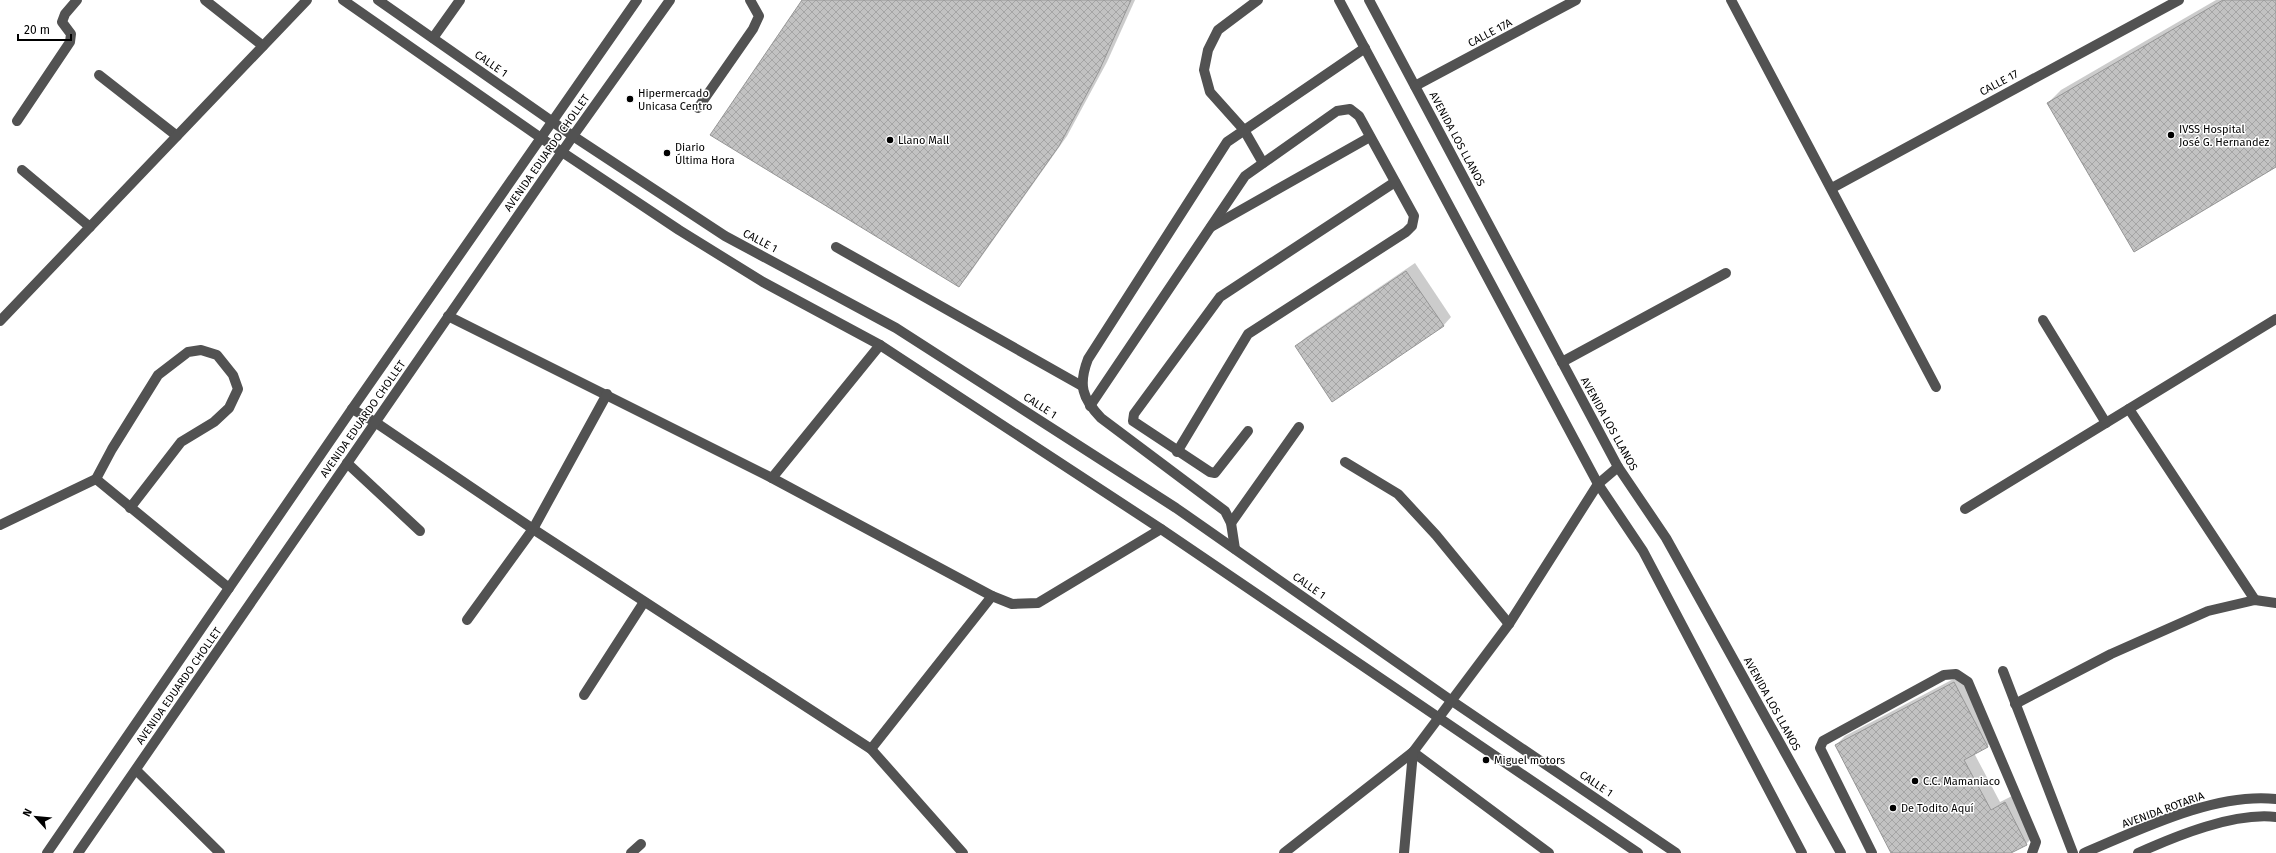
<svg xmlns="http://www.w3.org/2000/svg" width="2276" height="853" viewBox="0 0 2276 853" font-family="'Fira Sans',sans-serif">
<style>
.shadow{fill:#0003}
.building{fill:url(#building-cross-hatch);stroke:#969696}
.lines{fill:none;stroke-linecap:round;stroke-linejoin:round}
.minor{stroke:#525252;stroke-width:10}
.poi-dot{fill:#000;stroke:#fff;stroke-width:1.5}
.labels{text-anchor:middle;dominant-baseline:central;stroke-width:3;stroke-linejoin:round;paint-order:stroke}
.street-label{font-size:11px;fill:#000;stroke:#fff}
.poi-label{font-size:11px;fill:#000;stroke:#fff;text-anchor:start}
</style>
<defs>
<pattern id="building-cross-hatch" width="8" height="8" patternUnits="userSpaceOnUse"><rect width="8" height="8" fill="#c2c2c2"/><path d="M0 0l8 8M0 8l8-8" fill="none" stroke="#a5a5a5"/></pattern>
</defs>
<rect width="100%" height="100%" fill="#fff"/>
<!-- shadow -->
<g class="shadow">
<polygon points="803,0 1135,0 1107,62 1067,136 967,277 959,286"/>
<polygon points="2216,0 2276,0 2276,166 2048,103 2061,90"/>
<polygon points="1415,263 1451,317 1443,326 1296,346 1305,338"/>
<polygon points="1963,674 1996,738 1987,746 1974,753 2000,802 2014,795 2035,835 2026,844 2009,853 1892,853 1836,745 1845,736"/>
</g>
<!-- building -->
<g class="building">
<polygon points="802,0 1131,0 1099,71 1059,146 959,287 710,135"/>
<polygon points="2223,0 2276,0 2276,167 2134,252 2047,103"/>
<polygon points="1406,271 1444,326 1332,402 1295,346"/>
<polygon points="1954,682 1988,747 1964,760 1991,810 2005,802 2027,845 2011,853 1891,853 1835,745"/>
</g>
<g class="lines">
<!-- minor -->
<g class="minor">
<polyline points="205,0 263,46"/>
<polyline points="343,0 541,138 679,230 763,282 880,345 1161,529 1638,853"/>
<polyline points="378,0 573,136 725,236 896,328 1176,508 1452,701 1676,853"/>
<polyline points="1258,0 1218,30 1208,50 1204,70 1210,92 1244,130 1263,163"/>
<polyline points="1339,0 1598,484 1643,551 1802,853"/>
<polyline points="1369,0 1618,467 1666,538 1841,853"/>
<polyline points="1731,0 1936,387"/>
<polyline points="433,38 460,0"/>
<polyline points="99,75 177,136"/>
<polyline points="1415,86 1576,0"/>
<polyline points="698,108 753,29 759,16 750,0"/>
<polyline points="17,121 70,42 71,34 62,22 65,14 77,0"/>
<polyline points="22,170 90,227"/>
<polyline points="1832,188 2179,0"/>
<polyline points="1211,227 1370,137"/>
<polyline points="836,247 1082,386"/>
<polyline points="448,316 772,478 992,596 1012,604 1038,603 1161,529"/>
<polyline points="2043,320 2106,423"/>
<polyline points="0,321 307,0"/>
<polyline points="1562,362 1726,273"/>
<polyline points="1090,406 1245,176 1337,111 1350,109 1359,116 1414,216 1412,226 1406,232 1248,334 1177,452"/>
<polyline points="352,409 375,422 533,529 871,749 963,853"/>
<polyline points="2129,409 2255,600"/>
<polyline points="1248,431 1215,473 1210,472 1133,421 1134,414 1220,297 1395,182"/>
<polyline points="1345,462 1398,494 1436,535 1509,624"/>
<polyline points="347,463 420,531"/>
<polyline points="772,478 880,345"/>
<polyline points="96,479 229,588"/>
<polyline points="1965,509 2276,319"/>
<polyline points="1231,523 1299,427"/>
<polyline points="0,525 96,479 112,449 158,375 188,352 201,350 217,355 233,375 238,389 229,408 214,422 181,442 130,508"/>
<path d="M 1235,549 L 1231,523 L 1225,511 L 1101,418 C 1082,398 1078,385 1088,359 L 1227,142 L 1365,48"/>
<polyline points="467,620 533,529 607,394"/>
<polyline points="2003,671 2073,853"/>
<polyline points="584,695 644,602"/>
<polyline points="2015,704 2111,654 2208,611 2255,600 2276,603"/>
<polyline points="871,749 992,596"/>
<polyline points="1413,752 1549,853"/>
<polyline points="136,770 220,853"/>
<polyline points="47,853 352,409 637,0"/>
<polyline points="78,853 573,136 670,0"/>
<polyline points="631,853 641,844"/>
<polyline points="1284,853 1413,752 1509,624 1598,484 1618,467"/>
<polyline points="1404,853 1413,752"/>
<polyline points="1872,853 1820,748 1823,741 1944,675 1956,674 1968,682 2036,842 2032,853"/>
<path d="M 2084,853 C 2139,830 2215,792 2276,799"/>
<path d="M 2138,853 C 2176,836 2234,812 2276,817"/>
</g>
</g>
<!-- markers -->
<g class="poi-dot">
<circle cx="630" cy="99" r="4"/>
<circle cx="2171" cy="135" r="4"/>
<circle cx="890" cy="140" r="4"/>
<circle cx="667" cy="153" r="4"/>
<circle cx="1486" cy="760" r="4"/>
<circle cx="1915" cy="781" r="4"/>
<circle cx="1893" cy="808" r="4"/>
</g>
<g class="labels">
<!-- street labels -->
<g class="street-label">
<text transform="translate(1490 33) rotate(-28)">CALLE 17A</text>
<text transform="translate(491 64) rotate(35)">CALLE 1</text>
<text transform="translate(1999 83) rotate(-28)">CALLE 17</text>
<text transform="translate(1457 139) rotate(62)">AVENIDA LOS LLANOS</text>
<text transform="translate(547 153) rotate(-55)">AVENIDA EDUARDO CHOLLET</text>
<text transform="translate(760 241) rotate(28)">CALLE 1</text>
<text transform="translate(1040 406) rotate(33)">CALLE 1</text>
<text transform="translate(363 419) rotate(-55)">AVENIDA EDUARDO CHOLLET</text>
<text transform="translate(1609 424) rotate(61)">AVENIDA LOS LLANOS</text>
<text transform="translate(1309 586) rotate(35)">CALLE 1</text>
<text transform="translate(179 686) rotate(-55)">AVENIDA EDUARDO CHOLLET</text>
<text transform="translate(1772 704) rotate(61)">AVENIDA LOS LLANOS</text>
<text transform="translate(1596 784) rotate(34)">CALLE 1</text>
<text transform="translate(2163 810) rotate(-20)">AVENIDA ROTARIA</text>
</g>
<!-- poi labels -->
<g class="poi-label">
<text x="638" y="93">Hipermercado<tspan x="638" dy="13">Unicasa Centro</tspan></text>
<text x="2179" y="129">IVSS Hospital<tspan x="2179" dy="13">José G. Hernandez</tspan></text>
<text x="898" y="140">Llano Mall</text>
<text x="675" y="147">Diario<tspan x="675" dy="13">Última Hora</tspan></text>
<text x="1494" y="760">Miguel motors</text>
<text x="1923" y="781">C.C. Mamaniaco</text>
<text x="1901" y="808">De Todito Aquí</text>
</g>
</g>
<!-- north arrow -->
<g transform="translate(36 817) rotate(297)" stroke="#ffffff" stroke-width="3" paint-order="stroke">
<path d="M0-3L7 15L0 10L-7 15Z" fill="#000000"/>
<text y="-6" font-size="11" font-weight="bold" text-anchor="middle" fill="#000000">N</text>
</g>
<!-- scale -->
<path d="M18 34v6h53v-6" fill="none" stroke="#000000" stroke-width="2"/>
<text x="24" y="34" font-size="12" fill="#000000" stroke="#ffffff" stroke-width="3" paint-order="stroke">20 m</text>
</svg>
